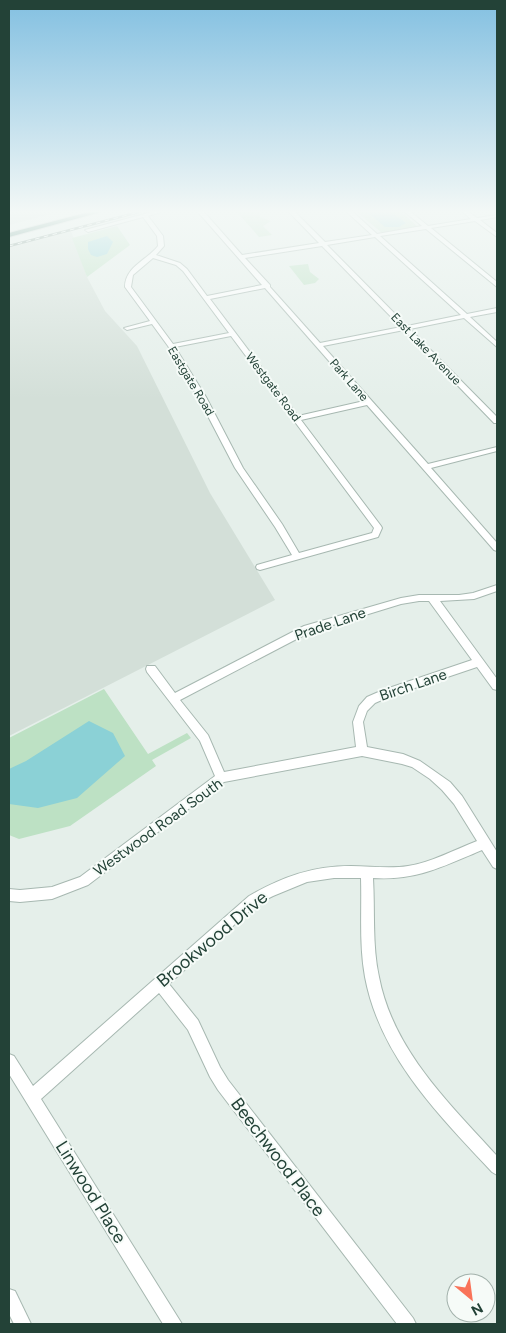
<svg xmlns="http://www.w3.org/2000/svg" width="506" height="1333" viewBox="0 0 506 1333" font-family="Figtree,sans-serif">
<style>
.built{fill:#d3dfd8}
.green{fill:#bde1c4}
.water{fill:#8bd1d6}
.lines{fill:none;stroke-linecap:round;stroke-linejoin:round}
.minor-casing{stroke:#a7b8b1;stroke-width:2}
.highway-casing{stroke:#c1cac7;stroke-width:2}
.minor{fill:#fff;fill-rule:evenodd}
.highway{fill:#2c705d;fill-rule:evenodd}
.rail-casing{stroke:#5e7d72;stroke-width:2.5}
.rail{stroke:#f6fbf8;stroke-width:1;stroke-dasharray:4.5;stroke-linecap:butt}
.labels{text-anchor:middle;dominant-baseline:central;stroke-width:4;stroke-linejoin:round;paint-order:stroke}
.far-street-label{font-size:12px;fill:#234237;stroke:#f6fbf8}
.street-label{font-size:15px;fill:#234237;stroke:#f6fbf8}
.near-street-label{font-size:18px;fill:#234237;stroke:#f6fbf8}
</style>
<rect width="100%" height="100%" fill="#e5efea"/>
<!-- built -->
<g class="built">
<polygon points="9,212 59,212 9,225"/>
<polygon points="71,231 87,277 105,311 137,346 210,493 275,600 9,736 9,247"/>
</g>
<!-- green -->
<g class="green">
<polygon points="237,212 259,212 260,217 271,221 263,226 272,235 259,237"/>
<polygon points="357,212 401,212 418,227 382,233"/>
<polygon points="117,226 130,245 87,277 72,238"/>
<polygon points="308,264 310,272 319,279 315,283 304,285 289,266"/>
<polygon points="104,689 148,754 187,733 191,738 152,760 156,766 70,826 19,839 9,835 9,738"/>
</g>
<!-- water -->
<g class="water">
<polygon points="367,212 391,212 406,223 399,227 385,227"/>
<polygon points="107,236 113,242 107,254 97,257 91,255 88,249 88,242"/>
<polygon points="89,721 113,733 125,756 77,798 38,808 9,804 9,769 26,761"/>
</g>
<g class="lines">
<defs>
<g id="minor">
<path d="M 152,212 L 161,212 L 148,216 L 163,236 L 164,246 L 156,255 L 180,263 L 187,269 L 207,296 L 262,285 L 198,212 L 204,212 L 242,255 L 319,243 L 289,212 L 295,212 L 325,242 L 372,235 L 347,212 L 353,212 L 377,234 L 422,226 L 405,212 L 411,212 L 428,226 L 471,219 L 463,212 L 469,212 L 477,218 L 497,215 L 497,217 L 480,220 L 497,233 L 497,237 L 475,221 L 431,228 L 497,282 L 497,287 L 426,229 L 380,236 L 467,314 L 497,308 L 497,312 L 470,317 L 497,342 L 497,347 L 464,318 L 410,329 L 497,417 L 497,423 L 494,423 L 404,330 L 323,346 L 428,464 L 497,447 L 497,451 L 431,468 L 497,543 L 497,551 L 494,550 L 367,405 L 301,420 L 381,526 L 382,528 L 378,537 L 260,570 L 257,569 L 256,567 L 257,565 L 292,555 L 275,527 L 235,468 L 198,397 L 168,346 L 152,324 L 127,330 L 124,328 L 150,321 L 125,287 C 125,267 147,260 158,246 L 157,236 L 143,217 L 88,232 L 85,230 ZM 375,237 L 461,315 L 407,326 L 327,245 ZM 322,246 L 401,327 L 320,343 L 270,287 L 270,285 L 245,258 ZM 153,258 L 176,265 L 183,271 L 229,333 L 173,344 L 131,287 L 133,275 ZM 265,288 L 364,401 L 298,416 L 210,299 ZM 231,336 L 374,528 L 372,533 L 299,553 L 282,524 L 243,468 L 206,397 L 175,347 Z"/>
<path d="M 497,585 L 497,591 L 474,599 L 440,601 L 497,679 L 497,690 L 493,689 L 477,667 L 391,696 L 375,703 L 367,711 L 363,722 L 367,747 L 403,754 L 420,761 L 450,782 L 462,796 L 497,852 L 497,869 L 493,867 L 482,850 C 444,866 416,881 373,878 C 375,911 372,945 379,977 C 393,1050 449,1103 497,1156 L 497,1175 L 492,1172 C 439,1115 380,1057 365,977 C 359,944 362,911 361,878 L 334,878 L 307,882 L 273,896 L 257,904 L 169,984 L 198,1020 L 220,1067 L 228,1080 L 413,1318 L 416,1324 L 397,1324 L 218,1090 L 210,1077 L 188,1030 L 159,993 L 41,1099 L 182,1324 L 163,1324 L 9,1074 L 9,1054 L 14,1056 L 33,1086 L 249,896 C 282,877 312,866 351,866 C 370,866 389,869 408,866 C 432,862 454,850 477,841 L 454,804 L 442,790 L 430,779 L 412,767 L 402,764 L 362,756 L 224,782 L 88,885 L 52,899 L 20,902 L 9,901 L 9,889 L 20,890 L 52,887 L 80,877 L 215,776 L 200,741 L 147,672 L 146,669 L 147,666 L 155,666 L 175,693 L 304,626 L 401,598 L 419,595 L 459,595 L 473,593 ZM 419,601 L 429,601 L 472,660 L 383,690 L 367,697 L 359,706 L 353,722 L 356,747 L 224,772 L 208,735 L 180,700 L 310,632 L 401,604 Z"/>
<polygon points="9,1289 15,1291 31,1324 14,1324 9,1314"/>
</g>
<polygon id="highway" points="89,212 101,212 9,237 9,233"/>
</defs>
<!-- minor casing -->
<use href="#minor" class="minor-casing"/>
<!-- highway casing -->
<use href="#highway" class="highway-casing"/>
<!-- minor -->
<use href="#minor" class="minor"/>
<!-- highway -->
<use href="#highway" class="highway"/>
<defs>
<polyline id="rail" points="9,246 139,212"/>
</defs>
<!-- rail casing -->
<use href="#rail" class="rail-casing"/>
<!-- rail -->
<use href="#rail" class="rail"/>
</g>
<!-- sky -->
<linearGradient id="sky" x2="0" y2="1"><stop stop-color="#83c0e1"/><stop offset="0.53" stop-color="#f3f8f6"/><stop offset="1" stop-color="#f3f8f6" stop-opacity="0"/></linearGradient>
<rect width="506" height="399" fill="url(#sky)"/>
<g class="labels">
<!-- far-street labels -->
<g class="far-street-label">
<text transform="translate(426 349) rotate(46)">East Lake Avenue</text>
<text transform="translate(349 380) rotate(49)">Park Lane</text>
<text transform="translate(191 381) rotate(59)">Eastgate Road</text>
<text transform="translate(273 387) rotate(53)">Westgate Road</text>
</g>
<!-- street labels -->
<g class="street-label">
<text transform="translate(330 624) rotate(-19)">Prade Lane</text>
<text transform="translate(413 685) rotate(-19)">Birch Lane</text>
<text transform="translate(158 827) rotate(-36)">Westwood Road South</text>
</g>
<!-- near-street labels -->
<g class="near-street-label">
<text transform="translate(212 939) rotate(-40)">Brookwood Drive</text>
<text transform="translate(278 1157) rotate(53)">Beechwood Place</text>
<text transform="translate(91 1192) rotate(58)">Linwood Place</text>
</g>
</g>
<!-- border -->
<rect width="506" height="1333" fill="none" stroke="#234237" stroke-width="20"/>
<!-- north arrow -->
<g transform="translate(471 1298) rotate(151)"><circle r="24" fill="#f6fbf8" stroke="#a2b1ab"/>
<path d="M0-4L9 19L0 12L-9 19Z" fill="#f97359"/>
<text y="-8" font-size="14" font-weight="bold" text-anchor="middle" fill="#234237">N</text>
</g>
</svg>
